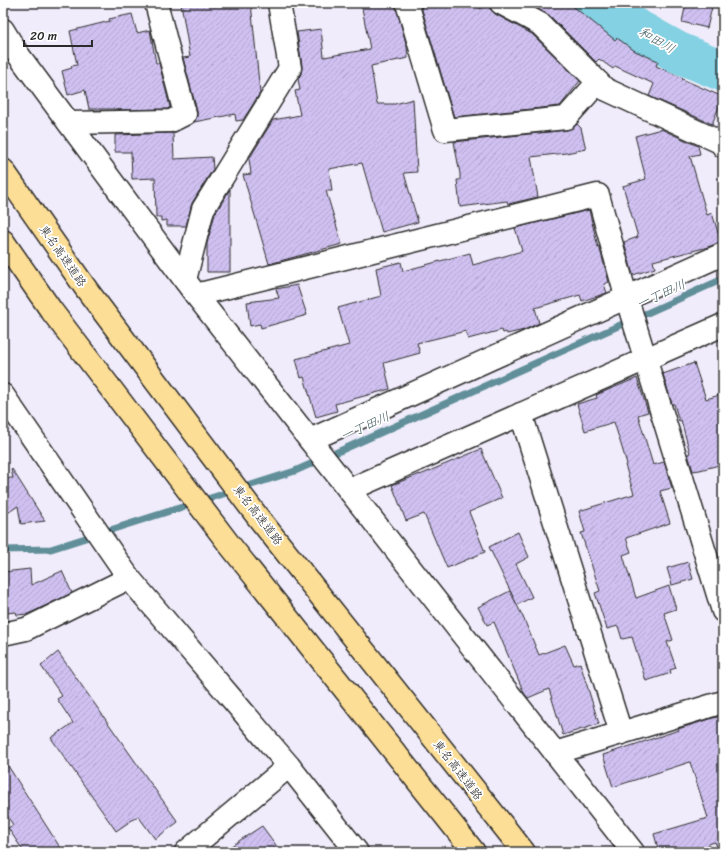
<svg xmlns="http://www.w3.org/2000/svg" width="726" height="855" viewBox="0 0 726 855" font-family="Sriracha,'Klee One',sans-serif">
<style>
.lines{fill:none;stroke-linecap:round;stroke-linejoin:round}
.stream{stroke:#608f99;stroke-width:7}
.river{stroke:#83d1e2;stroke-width:41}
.building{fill:url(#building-hatch);stroke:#2b2b2b}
.minor-casing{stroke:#2b2b2b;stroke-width:25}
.highway-casing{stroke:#2b2b2b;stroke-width:25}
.minor{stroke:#fff;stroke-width:22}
.highway{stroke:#fdde96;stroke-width:22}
.labels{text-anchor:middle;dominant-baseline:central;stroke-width:3.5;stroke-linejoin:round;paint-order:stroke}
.street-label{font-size:12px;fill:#2b2b2b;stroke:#fff}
.water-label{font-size:13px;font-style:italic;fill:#455d62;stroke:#fff}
</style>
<defs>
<pattern id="building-hatch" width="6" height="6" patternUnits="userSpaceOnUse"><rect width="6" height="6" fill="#cfc0f1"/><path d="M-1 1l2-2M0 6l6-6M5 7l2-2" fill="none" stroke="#b2a5cf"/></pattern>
</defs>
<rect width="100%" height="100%" fill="#f1ecfb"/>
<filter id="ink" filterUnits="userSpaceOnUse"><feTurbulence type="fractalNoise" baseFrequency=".025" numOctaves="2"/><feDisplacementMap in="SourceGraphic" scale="8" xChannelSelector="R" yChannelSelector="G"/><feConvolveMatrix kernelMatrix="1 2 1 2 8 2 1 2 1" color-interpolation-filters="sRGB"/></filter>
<g filter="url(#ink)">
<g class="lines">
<!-- stream -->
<polyline class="stream" points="3,550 51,549 295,471 723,279"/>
<!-- river -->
<polyline class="river" points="594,3 607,13 677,52 723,71"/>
</g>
<!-- building -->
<g class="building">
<polygon points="181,3 251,3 260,93 243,120 236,121 235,114 194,122 197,117 197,111 183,58 190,57"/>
<polygon points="361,3 395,3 407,47 408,58 371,66 377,104 395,104 413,99 417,172 404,173 418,222 382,232 362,163 329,169 332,191 326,191 342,244 269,264 243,175 251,174 249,159 273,120 300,115 295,91 300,90 298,79 301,74 302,66 297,32 321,29 324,57 370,49"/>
<polygon points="420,3 472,3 481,9 486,3 489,3 490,9 495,14 532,34 580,81 560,106 454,117"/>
<polygon points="527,3 569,3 615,40 617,38 635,51 658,61 656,66 683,78 682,79 723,97 712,124 649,96 654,84 615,66 613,69 599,59 596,62 549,15"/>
<polygon points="686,3 713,3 707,28 682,22"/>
<polygon points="132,14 137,33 150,30 156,63 159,63 170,107 168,109 114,110 114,109 89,109 85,90 68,95 62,71 72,68 71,66 77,65 70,31 110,21 109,19"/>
<polygon points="577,124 581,128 586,149 566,153 531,157 538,197 508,204 507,201 460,207 457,180 460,180 460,174 454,142 567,130"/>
<polygon points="661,129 698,146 700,154 690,156 707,215 712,213 721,242 708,247 653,261 655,268 633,275 624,242 638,237 623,186 646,179 635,136"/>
<polygon points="173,133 174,159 212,157 213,169 192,203 186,226 167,226 167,220 161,221 161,217 156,217 155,178 132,179 131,152 115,152 115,135"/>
<polygon points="230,189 230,272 207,272 207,243 215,214"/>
<polygon points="589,210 598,247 599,246 609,282 604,284 607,293 582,301 580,295 535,308 539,323 524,330 507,334 506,332 503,333 502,330 468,339 466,331 417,343 420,353 384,363 390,389 335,404 337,411 316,417 304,377 301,378 296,359 349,345 338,308 381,296 376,268 401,262 403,271 470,253 473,265 522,251 515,228"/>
<polygon points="297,285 307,315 261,328 260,324 250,326 247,302 279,298 276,289"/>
<polygon points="694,363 706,399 723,394 723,464 700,470 693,471 688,454 690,453 681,420 679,421 674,404 672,404 663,374"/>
<polygon points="637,378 648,412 638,415 653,465 664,462 672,488 660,491 670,523 626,538 631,552 623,555 636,598 669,586 676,609 664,613 673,640 667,642 676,668 670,670 671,673 646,681 632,637 622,639 618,626 607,629 595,593 600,591 581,533 585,532 579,511 634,494 625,465 627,464 614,422 585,431 577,404 597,398 596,395"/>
<polygon points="481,449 502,498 469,512 485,552 447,568 424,514 406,521 392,485 420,474 420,475"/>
<polygon points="11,469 12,469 45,521 21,524 18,506 3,516 3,482 10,478 13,478"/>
<polygon points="518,532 529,557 516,564 532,597 517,605 489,547"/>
<polygon points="688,562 693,579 672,585 667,568"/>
<polygon points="30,569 31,585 62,571 72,593 28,614 17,615 16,612 6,613 3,587 3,572"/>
<polygon points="510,591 523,617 539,655 565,645 574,665 580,663 599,724 563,735 549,689 528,698 524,693 494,622 487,625 478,607"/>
<polygon points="58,652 178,822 155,839 138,816 116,831 51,738 73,723 57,699 62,696 41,666"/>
<polygon points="723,715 723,852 719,852 715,842 708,844 711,852 659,852 654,834 708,818 690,762 613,787 603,755 679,730 678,729"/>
<polygon points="3,758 17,780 63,852 24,852 8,828 13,825 3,809"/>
<polygon points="262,826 281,852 222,852"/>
</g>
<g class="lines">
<defs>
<g id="minor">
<polyline points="407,3 445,130 566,118 598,82"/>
<polyline points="501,3 540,24 605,89 722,143 723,146"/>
<polyline points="3,30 17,53 196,295 633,852"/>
<polyline points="69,123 171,121 185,114 156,3"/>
<polyline points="185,280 203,209 290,68 279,3"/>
<polyline points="196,295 598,195 626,296 723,611"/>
<polyline points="3,395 129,578 289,766 357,852"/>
<polyline points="521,414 621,733"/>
<polyline points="310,440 723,254"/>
<polyline points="349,490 723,325"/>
<polyline points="3,634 26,629 129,578"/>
<polyline points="555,753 723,702"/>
<polyline points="186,852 289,766"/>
</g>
<g id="highway">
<polyline points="3,170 87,290 257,516 524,852"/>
<polyline points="3,241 51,310 229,544 474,852"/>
</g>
</defs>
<!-- minor casing -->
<use href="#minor" class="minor-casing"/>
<!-- highway casing -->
<use href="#highway" class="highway-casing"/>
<!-- minor -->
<use href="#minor" class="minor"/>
<!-- highway -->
<use href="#highway" class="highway"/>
</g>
</g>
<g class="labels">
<!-- street labels -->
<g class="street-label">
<text transform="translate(63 256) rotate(55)">東名高速道路</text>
<text transform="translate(258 515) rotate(52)">東名高速道路</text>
<text transform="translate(458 770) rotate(52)">東名高速道路</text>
</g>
<!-- water labels -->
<g class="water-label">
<text transform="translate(657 40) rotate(30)">和田川</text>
<text transform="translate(661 294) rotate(-24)">一丁田川</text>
<text transform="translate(365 426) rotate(-24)">一丁田川</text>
</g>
</g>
<!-- margin -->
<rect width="726" height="855" fill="none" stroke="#fff" stroke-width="16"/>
<rect x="8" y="8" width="710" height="839" fill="none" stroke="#2b2b2b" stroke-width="1.5" filter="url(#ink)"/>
<!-- scale -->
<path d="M24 40v6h68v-6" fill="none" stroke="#2b2b2b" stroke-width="2"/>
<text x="30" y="40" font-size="12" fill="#2b2b2b" stroke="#ffffff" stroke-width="3" paint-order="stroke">20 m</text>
</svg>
